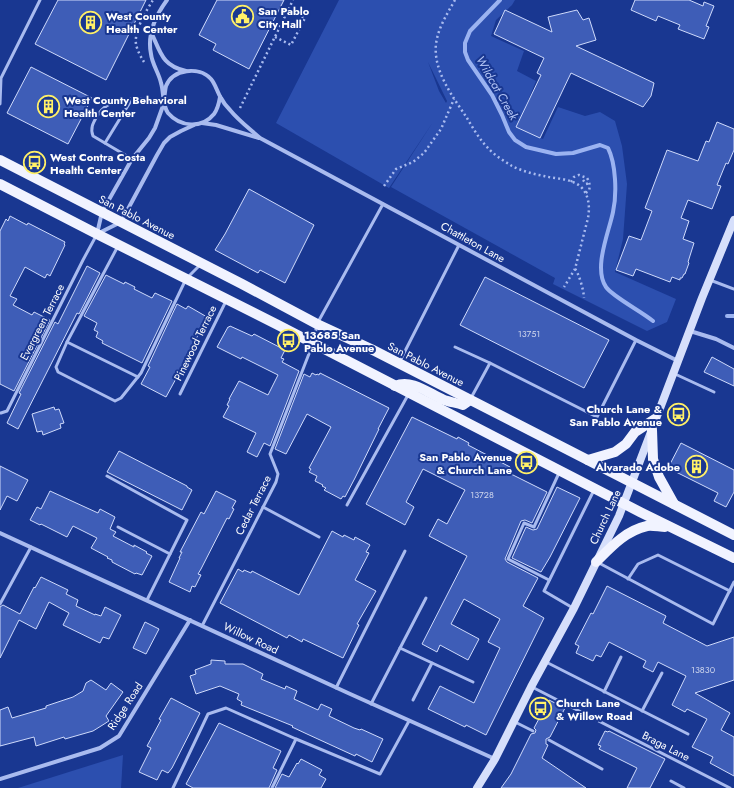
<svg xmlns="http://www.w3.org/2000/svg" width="734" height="788" viewBox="0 0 734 788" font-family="Jost,sans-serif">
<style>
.green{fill:#2c4faf;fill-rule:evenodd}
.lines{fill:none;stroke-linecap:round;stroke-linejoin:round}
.stream{stroke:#9bb3f1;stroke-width:4}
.building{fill:#3e5db7;stroke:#cfdafb}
.path{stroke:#a9bbef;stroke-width:2.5;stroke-dasharray:2 3;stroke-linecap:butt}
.lane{stroke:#a9bbef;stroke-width:3}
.street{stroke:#a9bbef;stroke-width:4}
.secondary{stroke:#d6dffb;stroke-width:8}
.primary{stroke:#f1f3ff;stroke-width:10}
.labels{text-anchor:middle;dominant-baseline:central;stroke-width:4;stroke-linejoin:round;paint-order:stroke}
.number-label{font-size:9px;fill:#cfd6ed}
.poi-label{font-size:11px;font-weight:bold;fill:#fff;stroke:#193791;text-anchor:start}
.street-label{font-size:11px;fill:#fff;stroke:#193791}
.water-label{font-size:12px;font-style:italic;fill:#b5c6f6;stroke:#193791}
</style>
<rect width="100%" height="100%" fill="#193791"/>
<!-- green -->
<g class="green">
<path d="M 339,0 L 515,0 L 512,5 L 496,20 L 491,36 L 524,51 L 517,71 L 536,81 L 517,127 L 543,139 L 558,107 L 585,116 L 600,112 L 615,121 L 622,146 L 627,184 L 623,239 L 615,272 L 676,299 L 667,322 L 647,331 L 553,284 L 555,278 L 391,187 L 433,122 L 389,188 L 276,123 ZM 428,62 L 447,101 L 446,103 L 439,91 Z"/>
<polygon points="123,755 121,788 18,788"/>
</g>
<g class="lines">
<!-- stream -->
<g class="stream">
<path d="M 500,0 L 470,31 L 465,43 L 465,52 L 468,60 L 492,95 L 502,115 L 509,132 L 515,140 L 526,147 L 556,154 L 573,153 L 600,145 L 608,148 C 616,164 617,194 613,212 C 609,232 593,268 606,287 C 613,297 641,311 653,321"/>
<polyline points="727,316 734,316"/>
</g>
</g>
<!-- building -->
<g class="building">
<polygon points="58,0 146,0 106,80 35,44"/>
<polygon points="217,0 284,0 249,69 213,50 216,44 199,35"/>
<polygon points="635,0 689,0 703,6 704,2 714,6 706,26 709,27 704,39 678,29 680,25 658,16 656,21 631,10"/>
<polygon points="505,10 552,32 548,17 577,10 583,20 589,18 596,40 576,46 654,83 651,96 643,107 571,73 540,138 516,127 541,75 537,73 544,58 494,34"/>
<polygon points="31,67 92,98 68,144 7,113"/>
<polygon points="717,122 734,129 734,150 728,164 726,163 717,185 721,186 712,209 688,200 681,218 689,221 683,239 694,243 688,262 689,263 685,274 684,274 682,278 680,278 680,280 672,277 670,282 636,269 633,276 616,270 629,236 641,240 652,211 645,208 667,150 698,161 706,141 709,142"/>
<polygon points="249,189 314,225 285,283 260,270 258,273 215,250 225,234"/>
<polygon points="10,216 27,225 28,223 65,242 64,244 65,245 50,276 47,274 45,278 25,267 10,296 17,299 13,305 32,315 34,312 50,320 14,391 0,384 0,231 6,219 8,221"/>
<polygon points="87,266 100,273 79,314 77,313 18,429 7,423 21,394 19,393 55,322 58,324"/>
<polygon points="106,275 124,284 125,282 135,287 134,289 152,298 155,293 172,301 142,363 102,343 103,341 96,337 98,332 94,330 97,323 84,316"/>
<polygon points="485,277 609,340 584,388 460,325"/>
<polygon points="177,304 186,309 188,306 207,317 195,341 197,342 185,364 184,364 166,397 141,384 150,367 148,366"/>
<polygon points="230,326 252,336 254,334 285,350 281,358 284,359 282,362 299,371 270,446 264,443 257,457 247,452 256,433 223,417 229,406 227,405 230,399 229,399 239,381 268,395 278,375 242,357 241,359 217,347 228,327 229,327"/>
<polygon points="712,357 734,369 734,386 704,372"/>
<polygon points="312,373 316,375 317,374 319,375 320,373 389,408 378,429 379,429 355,478 345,497 343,496 341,499 324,490 326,488 322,486 323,485 315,481 317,476 309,472 311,469 309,468 331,427 307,414 286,454 275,449 304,374 310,377"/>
<polygon points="54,407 55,410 59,409 64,423 60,424 61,428 43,435 42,431 37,432 32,414"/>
<polygon points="412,417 457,439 458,437 469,443 468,445 510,467 509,469 512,471 511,474 547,492 532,523 525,520 521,521 505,559 507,562 538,578 523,606 544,618 486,735 466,725 465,727 428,709 440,686 474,703 500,648 488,642 500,619 464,599 451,624 479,639 468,660 440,645 437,652 422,644 467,556 429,536 438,519 447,524 465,490 423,469 406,502 414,507 405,525 366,504"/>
<polygon points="681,443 734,470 734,492 726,507 714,501 718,493 668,468"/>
<polygon points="119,451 187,486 187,487 192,490 182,510 107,472"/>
<polygon points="0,466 28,480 17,501 7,496 0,510"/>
<polygon points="557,487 580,498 550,557 541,572 512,558 526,527 533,530 537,529"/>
<polygon points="50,491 98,513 100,509 115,517 110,529 116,532 113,536 134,547 134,545 147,552 146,553 152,556 142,575 136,573 135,574 112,562 112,560 107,558 108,557 91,548 97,538 73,526 67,537 41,524 40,525 30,520 37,507 41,509"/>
<polygon points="216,491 236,501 232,508 234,509 229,519 227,518 201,569 198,574 201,575 195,587 192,586 190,592 169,582 180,558 179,558 182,552 180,552 201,512 204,514"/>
<polygon points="332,531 343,537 344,535 354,540 355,537 370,545 366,552 369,553 355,580 376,591 357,624 359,625 343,658 303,639 302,642 289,635 287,638 220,603 238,569 243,572 244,570 251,573 252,571 299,595"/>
<polygon points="41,577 68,590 66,594 78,600 76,606 95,615 95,614 101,616 105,607 121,615 109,639 103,637 100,643 63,625 69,613 49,602 36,629 19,620 0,658 0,607 3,605 20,614 34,587 35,588"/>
<polygon points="607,586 666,616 663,623 707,646 734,637 734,680 695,693 730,713 721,730 734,737 734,776 710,763 713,757 692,747 707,719 687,709 685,712 672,705 686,676 658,662 653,672 643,667 646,661 609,642 601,657 596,655 593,661 576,653 579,646 575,644 591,613 593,614"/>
<polygon points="145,622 159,629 146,654 133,648"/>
<polygon points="211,660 225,661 225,664 243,664 263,674 261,679 285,689 286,686 297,691 294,699 318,710 321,704 332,709 329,716 354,728 360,730 361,729 383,739 372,762 356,754 355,756 307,734 292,727 293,726 241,705 242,702 237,699 239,694 220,686 196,694 190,676 196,674 195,670 211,664"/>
<polygon points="91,680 106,690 111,683 123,692 106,716 109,721 93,731 65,739 64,737 36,746 34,737 0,746 0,710 8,707 12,718 46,708 46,706 73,697 83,691 86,683"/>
<polygon points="171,698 200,713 172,768 168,773 162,770 157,780 139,772 151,748 147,746 161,720 159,719"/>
<polygon points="549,700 565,708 550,737 546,739 546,744 548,745 542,758 586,788 501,788 511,774 531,734 535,733 536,730 534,728"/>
<polygon points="219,723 281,751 273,768 277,770 269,788 193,788 186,784"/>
<polygon points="605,731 608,732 609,731 665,759 650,788 627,788 637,768 599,749 601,746 598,745"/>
<polygon points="301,759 322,770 319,775 326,779 321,788 275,788 282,774 289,777 297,763 298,764"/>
</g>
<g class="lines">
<!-- path -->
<g class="path">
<path d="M 455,0 C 447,14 438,28 436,44 C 433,71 453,97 467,118 C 473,128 479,139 488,148 C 494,155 504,161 512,166 C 522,171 533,174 544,176 C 556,179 571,178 581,187 C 589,195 590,207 588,218 L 575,269 L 564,287"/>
<polyline points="275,37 291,45 305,18 288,10"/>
<path d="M 144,62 C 141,57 137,50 136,44 C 134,31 146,11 153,0"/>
<polyline points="240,108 293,0"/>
<polyline points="583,180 586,184 590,183"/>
<path d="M 571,182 L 574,177 L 579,175 L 587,178 C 590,183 590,186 589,191 L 585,193"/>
<polyline points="384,186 396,169 413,162 424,153 441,129 454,99"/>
<path d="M 575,269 C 579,273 584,292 584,298"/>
</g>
<!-- lane -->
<g class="lane">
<polyline points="0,104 1,78 40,0"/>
<polyline points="105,143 132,99"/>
<path d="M 132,159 L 93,136 C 90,128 93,123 97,116 C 111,93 141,100 164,100"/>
<polyline points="118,246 67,342 56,367 58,372 115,401 121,398 141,373 186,279 200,265"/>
<polyline points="710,280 734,289"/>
<polyline points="314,340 317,324 383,204"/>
<polyline points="67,342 138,377"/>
<polyline points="455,347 490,363"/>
<polyline points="400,361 459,245"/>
<polyline points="675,374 714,392"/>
<polyline points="180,394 226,301"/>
<polyline points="471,398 490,363 597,417 636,340"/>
<polyline points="0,413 1,413 7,411 83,260 96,236"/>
<polyline points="107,476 187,520 147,600"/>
<polyline points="347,505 408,395"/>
<polyline points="263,507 319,537"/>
<polyline points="118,527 170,554"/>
<polyline points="599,563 713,624 734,582"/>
<polyline points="628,579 638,564 658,555 730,591"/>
<polyline points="549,580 508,559 524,523 534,527 559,473"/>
<polyline points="0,604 31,547"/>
<polyline points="573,608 544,591 594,490"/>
<polyline points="202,626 276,482 278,474 270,454 312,346"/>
<polyline points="400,648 473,682"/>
<polyline points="546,662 688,734"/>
<polyline points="532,687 730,788"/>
<polyline points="336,688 405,551"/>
<polyline points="604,692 621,657"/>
<polyline points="413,700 432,663"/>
<polyline points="371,704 426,598"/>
<polyline points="642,711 662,673"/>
<polyline points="515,722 533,731"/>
<polyline points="549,740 602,769"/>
<polyline points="671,781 684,788"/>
<polyline points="173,788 208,714 226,708 296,739 380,774 409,721"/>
<polyline points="272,788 296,739"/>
</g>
<!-- street -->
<g class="street">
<path d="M 167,0 C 156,15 147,35 151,54 C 152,64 159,73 161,83 C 164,92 162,105 168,113 C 180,127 202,129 214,114 C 217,110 219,103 220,97"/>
<path d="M 152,34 C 161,54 163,66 186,71"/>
<path d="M 164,98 C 165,94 165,90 166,86 C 173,69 199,66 211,79 C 216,85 217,92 221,98 C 223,102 227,107 230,110 C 239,121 250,129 260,138 L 636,340 L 678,361"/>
<polyline points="202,123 216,125 259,138"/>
<polyline points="99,233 121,222 157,155 164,143 170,137 181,131 194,125"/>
<polyline points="97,234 102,212 132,159 149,138 155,128 164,103"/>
<polyline points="690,331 716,339 734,348"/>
<polyline points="0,533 348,693 495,759"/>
<polyline points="0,779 100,748 119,736 190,620"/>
</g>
<!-- secondary -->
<polyline class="secondary" points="477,788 495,759 531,687 574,608 619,516 702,298 734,220"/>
<!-- primary -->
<g class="primary">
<polyline points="0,160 242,284 317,324 371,349 734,535"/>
<polyline points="0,184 97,234 278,325 640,512 734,558"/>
<path d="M 395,386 C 412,379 428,393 444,400 C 450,402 457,403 463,405 L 470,400"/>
<polyline points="652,430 653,459 659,477 674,504"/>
<polyline points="588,460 615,452 626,444 635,432 655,419"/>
<path d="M 596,562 C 611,547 625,531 647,526 C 652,525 660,527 665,527"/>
</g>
</g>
<!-- icons -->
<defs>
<symbol id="civic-ring" viewBox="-11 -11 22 22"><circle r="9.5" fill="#193791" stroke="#fff067" stroke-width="1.5"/><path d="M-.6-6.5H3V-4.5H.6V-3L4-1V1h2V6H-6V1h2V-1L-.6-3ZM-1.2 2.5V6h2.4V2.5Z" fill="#fff067"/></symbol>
<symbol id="building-ring" viewBox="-11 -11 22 22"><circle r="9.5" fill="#193791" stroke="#fff067" stroke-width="1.5"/><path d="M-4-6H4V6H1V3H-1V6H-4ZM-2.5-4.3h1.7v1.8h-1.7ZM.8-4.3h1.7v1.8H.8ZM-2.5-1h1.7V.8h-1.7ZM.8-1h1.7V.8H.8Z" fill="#fff067"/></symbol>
<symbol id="bus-ring" viewBox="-11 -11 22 22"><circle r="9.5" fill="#193791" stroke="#fff067" stroke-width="1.5"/><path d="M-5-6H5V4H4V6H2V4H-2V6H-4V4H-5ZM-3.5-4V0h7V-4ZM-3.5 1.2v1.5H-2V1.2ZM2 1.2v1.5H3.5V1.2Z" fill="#fff067"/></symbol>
</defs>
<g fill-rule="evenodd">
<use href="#civic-ring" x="230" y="4" width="25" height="25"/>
<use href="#building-ring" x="78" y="10" width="25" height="25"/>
<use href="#building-ring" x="36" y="94" width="25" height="25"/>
<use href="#bus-ring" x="22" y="150" width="25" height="25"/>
<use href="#bus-ring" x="276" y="328" width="25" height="25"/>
<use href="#bus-ring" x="666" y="402" width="25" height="25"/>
<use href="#bus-ring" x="514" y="450" width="25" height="25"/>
<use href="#building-ring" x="684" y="454" width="25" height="25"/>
<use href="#bus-ring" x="528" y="696" width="25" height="25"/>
</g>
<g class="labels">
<!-- number labels -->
<g class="number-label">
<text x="529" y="333">13751</text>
<text x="482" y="494">13728</text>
<text x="703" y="669">13830</text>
</g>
<!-- poi labels -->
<g class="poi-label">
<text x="258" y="11">San Pablo<tspan x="258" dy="13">City Hall</tspan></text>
<text x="106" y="16">West County<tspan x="106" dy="13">Health Center</tspan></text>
<text x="64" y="100">West County Behavioral<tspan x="64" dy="13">Health Center</tspan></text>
<text x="50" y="157">West Contra Costa<tspan x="50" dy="13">Health Center</tspan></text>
<text x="304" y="335">13685 San<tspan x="304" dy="13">Pablo Avenue</tspan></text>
<text x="662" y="409" text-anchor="end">Church Lane &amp;<tspan x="662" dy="13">San Pablo Avenue</tspan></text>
<text x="512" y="457" text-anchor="end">San Pablo Avenue<tspan x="512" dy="13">&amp; Church Lane</tspan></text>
<text x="680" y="467" text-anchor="end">Alvarado Adobe</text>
<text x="556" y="703">Church Lane<tspan x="556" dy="13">&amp; Willow Road</tspan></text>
</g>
<!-- street labels -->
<g class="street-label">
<text transform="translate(137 217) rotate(27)">San Pablo Avenue</text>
<text transform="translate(473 242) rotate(29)">Chattleton Lane</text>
<text transform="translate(42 322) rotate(-63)">Evergreen Terrace</text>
<text transform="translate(195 343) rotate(-64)">Pinewood Terrace</text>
<text transform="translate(426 364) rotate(27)">San Pablo Avenue</text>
<text transform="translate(253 505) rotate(-63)">Cedar Terrace</text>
<text transform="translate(605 517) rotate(-65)">Church Lane</text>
<text transform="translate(251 638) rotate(25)">Willow Road</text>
<text transform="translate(125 706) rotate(-57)">Ridge Road</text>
<text transform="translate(666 746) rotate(27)">Braga Lane</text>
</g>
<!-- water labels -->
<g class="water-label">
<text transform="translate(497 88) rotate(60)">Wildcat Creek</text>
</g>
</g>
</svg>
